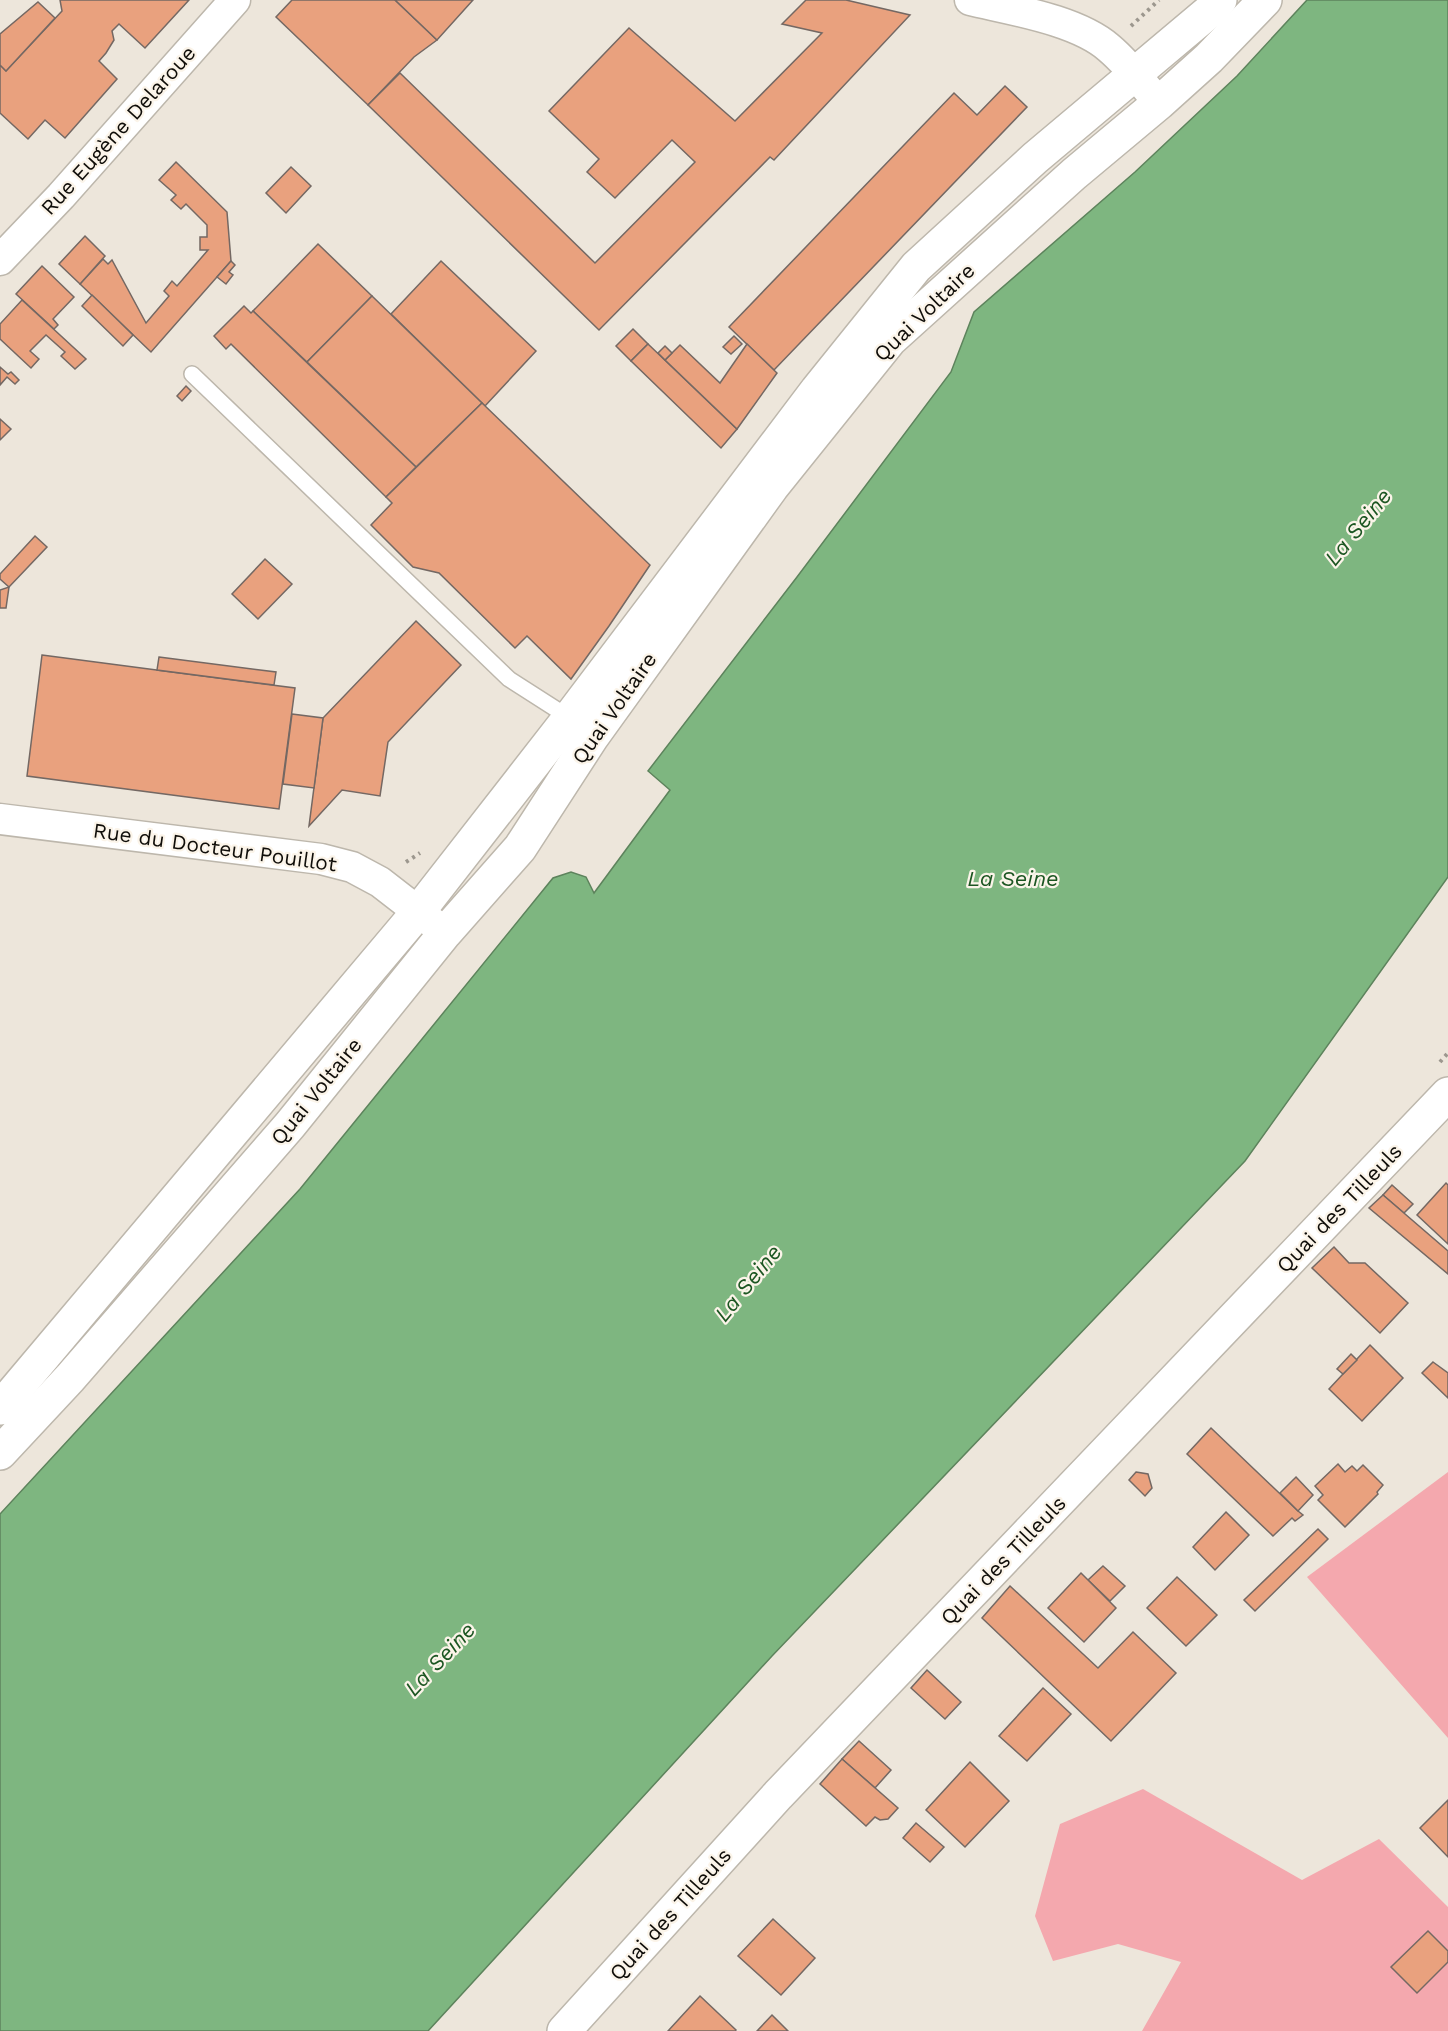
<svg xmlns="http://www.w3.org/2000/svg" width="1448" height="2031" viewBox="0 0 1448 2031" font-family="'Work Sans',sans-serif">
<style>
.green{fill:#f4a8ae}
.water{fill:#7eb680;stroke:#5d835c;stroke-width:1.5}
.building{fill:#e9a17e;stroke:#746863;stroke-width:1.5}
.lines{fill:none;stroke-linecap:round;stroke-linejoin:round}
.service-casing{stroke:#bdb7ac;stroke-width:18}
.minor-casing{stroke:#bdb7ac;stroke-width:33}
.tertiary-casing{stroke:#bdb7ac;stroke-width:36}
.path{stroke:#9c978e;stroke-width:4;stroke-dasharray:3 4.5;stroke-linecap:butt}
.service{stroke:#fff;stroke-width:15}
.minor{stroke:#fff;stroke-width:30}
.tertiary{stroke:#fff;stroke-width:33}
.labels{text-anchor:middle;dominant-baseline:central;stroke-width:4.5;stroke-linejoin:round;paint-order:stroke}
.street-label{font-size:21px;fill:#0f0d09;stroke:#fbf4e9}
.water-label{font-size:22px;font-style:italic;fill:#1c5622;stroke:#fbf4e9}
</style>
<rect width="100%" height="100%" fill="#ede6db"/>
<!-- green -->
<g class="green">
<polygon points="1448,1472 1448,1738 1307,1577"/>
<polygon points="1143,1789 1302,1880 1379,1839 1448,1907 1448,2031 1142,2031 1181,1962 1118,1944 1053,1961 1035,1916 1060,1824"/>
</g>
<!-- water -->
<polygon class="water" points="1307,0 1448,0 1448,877 1245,1161 772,1656 428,2031 0,2031 0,1514 300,1189 553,878 571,872 586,877 594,893 670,790 648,771 797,577 951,372 974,312 1135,172 1237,76"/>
<!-- building -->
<g class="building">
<polygon points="60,0 189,0 145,48 119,24 112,31 114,40 106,53 99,61 117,79 65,138 45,120 28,139 0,113 0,65 6,71 62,11"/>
<polygon points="292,0 395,0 437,40 414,57 368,105 276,17"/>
<polygon points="395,0 473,0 437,40"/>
<polygon points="806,0 846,0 910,15 774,160 770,157 599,330 368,105 400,73 595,263 695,162 672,140 615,198 587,172 599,159 549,111 629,28 735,121 822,33 782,24"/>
<polygon points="38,2 55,18 6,71 0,65 0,34"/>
<polygon points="1005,86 1027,107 774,370 729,327 954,93 977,115"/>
<polygon points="176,162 227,212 231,261 151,352 80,284 103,259 108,264 112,260 146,323 169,296 164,291 172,281 177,286 208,250 200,250 200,237 207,237 207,225 186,204 181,209 171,200 176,195 159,180"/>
<polygon points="291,167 311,186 286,213 266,193"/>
<polygon points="85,236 105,256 80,284 59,264"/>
<polygon points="318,244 372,296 307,362 253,311"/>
<polygon points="231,261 235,265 229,272 233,275 226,284 217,277"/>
<polygon points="441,261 536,351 485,406 391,314"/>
<polygon points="42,266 74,297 53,319 58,325 54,329 16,294"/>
<polygon points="92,295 133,335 123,346 82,306"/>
<polygon points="372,296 482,403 416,467 307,362"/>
<polygon points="22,300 86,359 75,369 61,356 65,352 46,335 30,351 39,359 31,368 0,339 0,324"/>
<polygon points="244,306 251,313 253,311 416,467 386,497 231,344 226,349 214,336"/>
<polygon points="633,329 648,344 631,361 616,346"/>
<polygon points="734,336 742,344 731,354 723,347"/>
<polygon points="648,344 737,429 721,448 631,361"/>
<polygon points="747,344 777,373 737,429 665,360 680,345 720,383"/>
<polygon points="665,346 672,353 665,360 658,353"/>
<polygon points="0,367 8,374 11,372 19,380 15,384 7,377 0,385"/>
<polygon points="186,386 191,391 182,401 177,396"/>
<polygon points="482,403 650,565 609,626 571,679 527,636 515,648 439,573 413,567 371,525 392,503 386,497"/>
<polygon points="0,419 11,429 0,440"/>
<polygon points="35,536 47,547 9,587 0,579 0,574"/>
<polygon points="265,559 292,584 258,619 232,594"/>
<polygon points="9,587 6,608 0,608 0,590"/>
<polygon points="416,621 461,665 388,742 380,796 342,790 309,826 323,718"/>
<polygon points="42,655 295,688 279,809 27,776"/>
<polygon points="159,657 276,672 274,685 157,670"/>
<polygon points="292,714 323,718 314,788 283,784"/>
<polygon points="1446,1183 1448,1185 1448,1244 1417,1215"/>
<polygon points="1392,1185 1413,1204 1404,1213 1383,1195"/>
<polygon points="1383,1195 1448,1251 1448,1274 1369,1208"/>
<polygon points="1334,1247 1349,1263 1365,1263 1408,1303 1380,1333 1312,1268"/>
<polygon points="1370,1345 1403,1378 1362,1421 1329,1389"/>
<polygon points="1351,1354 1357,1360 1343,1374 1337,1369"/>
<polygon points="1433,1362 1448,1373 1448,1398 1422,1373"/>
<polygon points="1211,1428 1298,1511 1303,1515 1295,1521 1292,1518 1273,1536 1187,1454"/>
<polygon points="1338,1464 1345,1472 1352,1466 1357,1471 1363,1465 1383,1485 1377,1492 1378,1494 1345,1527 1318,1500 1323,1495 1315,1486"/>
<polygon points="1136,1472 1148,1474 1152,1488 1145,1496 1129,1480"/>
<polygon points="1296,1477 1313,1495 1298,1511 1280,1493"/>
<polygon points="1226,1512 1249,1535 1215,1570 1193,1547"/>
<polygon points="1318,1529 1328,1539 1255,1611 1244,1600"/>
<polygon points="1103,1566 1125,1586 1110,1601 1088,1580"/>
<polygon points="1081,1573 1116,1608 1084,1642 1048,1608"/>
<polygon points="1177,1577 1217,1615 1186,1646 1147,1608"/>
<polygon points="1010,1586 1098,1668 1133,1632 1176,1673 1111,1741 982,1618"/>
<polygon points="927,1670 961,1702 945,1719 911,1688"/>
<polygon points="1043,1688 1071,1714 1027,1761 999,1736"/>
<polygon points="859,1741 891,1770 875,1788 842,1759"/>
<polygon points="842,1759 898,1808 888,1819 880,1820 875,1817 866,1826 820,1784"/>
<polygon points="970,1762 1009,1801 965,1847 926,1810"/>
<polygon points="1448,1800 1448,1857 1420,1828"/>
<polygon points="916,1823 944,1847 930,1862 903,1838"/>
<polygon points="773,1919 815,1958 781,1995 738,1956"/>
<polygon points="1428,1931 1448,1951 1448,1962 1417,1993 1391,1967"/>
<polygon points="700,1996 736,2030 735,2031 668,2031"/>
<polygon points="772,2015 788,2031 757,2031"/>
</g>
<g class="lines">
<defs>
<polyline id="service" points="192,374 509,679 573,720"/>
<g id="minor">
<path d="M 970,0 C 1012,10 1077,20 1109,48 C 1128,64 1143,84 1159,103"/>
<polyline points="0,260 61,196 235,0"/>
<polyline points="0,819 321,859 352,867 380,882 438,927"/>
</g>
<g id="tertiary">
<polyline points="0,1408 418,912 570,717 817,390 916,267 1035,158 1211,10 1220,0"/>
<polyline points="0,1453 70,1378 290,1125 445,933 520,848 592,737 772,487 890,340 1074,174 1159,103 1209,58 1265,0"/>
<polyline points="564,2031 778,1795 1448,1094"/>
</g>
</defs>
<!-- service casing -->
<use href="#service" class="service-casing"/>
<!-- minor casing -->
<use href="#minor" class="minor-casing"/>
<!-- tertiary casing -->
<use href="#tertiary" class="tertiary-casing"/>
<!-- path -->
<g class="path">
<polyline points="1131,26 1159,0"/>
<polyline points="406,862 420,853"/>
<polyline points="1440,1062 1448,1053"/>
</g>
<!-- service -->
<use href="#service" class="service"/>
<!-- minor -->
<use href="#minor" class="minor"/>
<!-- tertiary -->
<use href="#tertiary" class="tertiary"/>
</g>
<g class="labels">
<!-- street labels -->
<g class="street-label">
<text transform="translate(118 130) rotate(-48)">Rue Eugène Delaroue</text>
<text transform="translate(924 312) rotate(-44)">Quai Voltaire</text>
<text transform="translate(614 708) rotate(-55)">Quai Voltaire</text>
<text transform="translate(215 847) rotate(8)">Rue du Docteur Pouillot</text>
<text transform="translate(316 1091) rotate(-51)">Quai Voltaire</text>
<text transform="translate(1339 1208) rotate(-46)">Quai des Tilleuls</text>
<text transform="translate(1003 1560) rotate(-46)">Quai des Tilleuls</text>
<text transform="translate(670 1914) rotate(-48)">Quai des Tilleuls</text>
</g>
<!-- water labels -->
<g class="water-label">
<text transform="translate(1358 527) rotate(-51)">La Seine</text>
<text x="1013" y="878">La Seine</text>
<text transform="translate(748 1283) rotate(-51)">La Seine</text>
<text transform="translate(440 1659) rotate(-47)">La Seine</text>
</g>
</g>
</svg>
